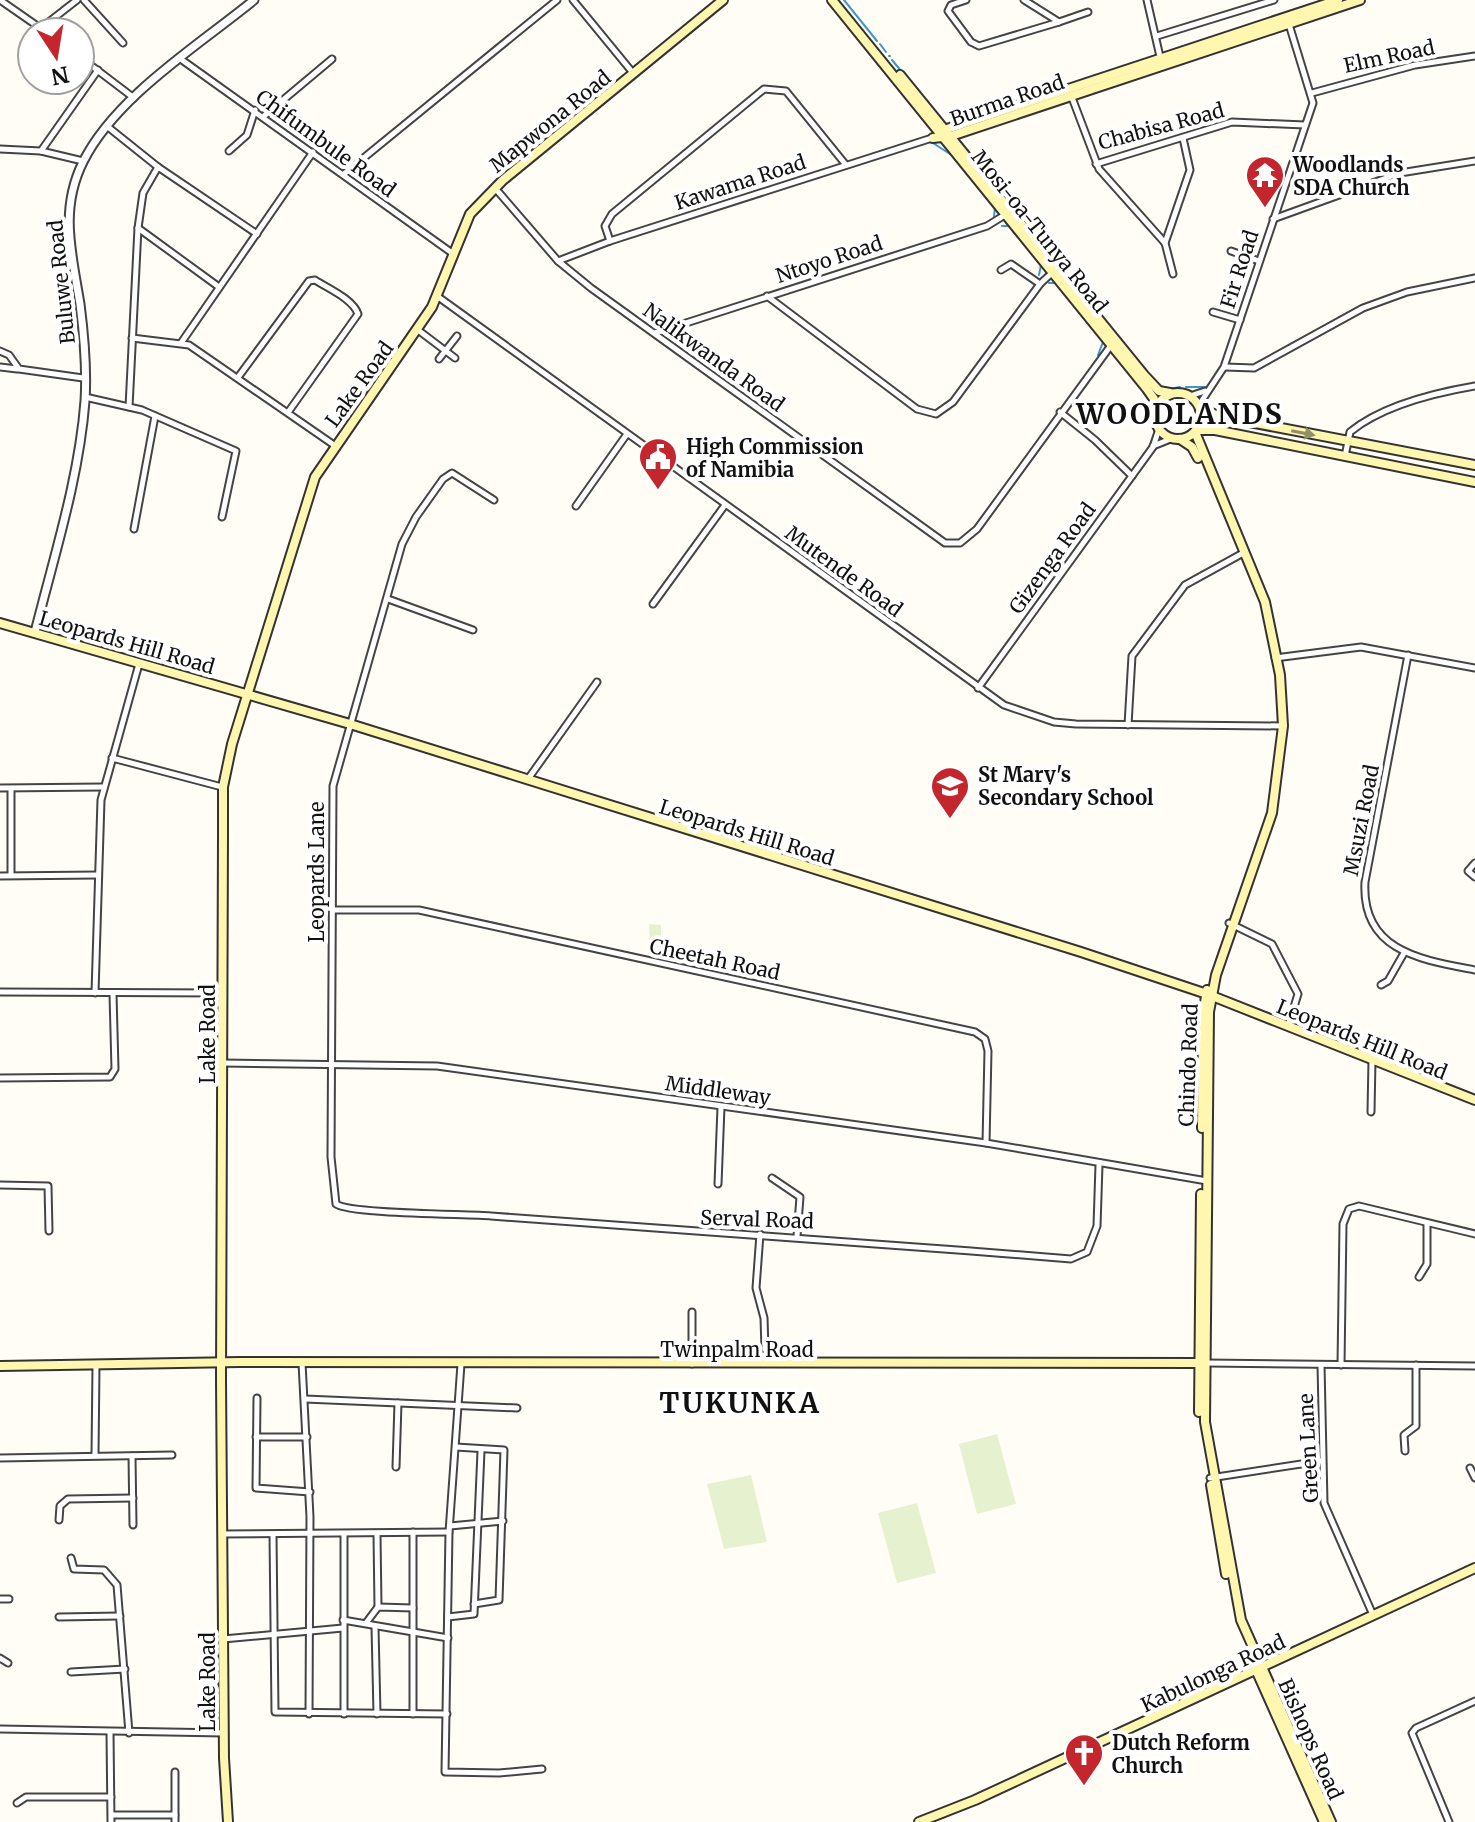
<svg xmlns="http://www.w3.org/2000/svg" width="1475" height="1822" viewBox="0 0 1475 1822" font-family="Merriweather,serif">
<style>
.pitch{fill:#e6f2cf}
.lines{fill:none;stroke-linecap:round;stroke-linejoin:round}
.stream{stroke:#3f96cf;stroke-width:2}
.minor-casing{stroke:#444;stroke-width:9}
.tertiary-casing{stroke:#444;stroke-width:11}
.secondary-casing{stroke:#333;stroke-width:12}
.minor{stroke:#fff;stroke-width:5}
.tertiary{stroke:#fff;stroke-width:7}
.secondary{stroke:#fff6b0;stroke-width:8}
.oneway{fill:#948f68}
.labels{text-anchor:middle;dominant-baseline:central;stroke-width:8;stroke-linejoin:round;paint-order:stroke}
.street-label{font-size:20px;fill:#111;stroke:#fff}
.poi-label{font-size:20px;font-weight:bold;fill:#111;stroke:#fff;text-anchor:start}
.district-label{font-size:28px;font-weight:bold;letter-spacing:2px;fill:#111;stroke:#fff}
</style>
<rect width="100%" height="100%" fill="#fffdf5"/>
<!-- pitch -->
<g class="pitch">
<polygon points="649,924 661,925 661,949 650,950"/>
<polygon points="997,1434 1016,1504 977,1514 959,1444"/>
<polygon points="751,1475 767,1542 724,1549 707,1484"/>
<polygon points="917,1503 936,1573 897,1583 878,1513"/>
</g>
<g class="lines">
<!-- stream -->
<g class="stream">
<polyline points="844,0 877,41"/>
<polyline points="842,19 858,39"/>
<polyline points="880,44 886,52"/>
<polyline points="889,56 890,56"/>
<polyline points="892,60 902,72"/>
<polyline points="933,143 953,156"/>
<polyline points="994,217 995,207"/>
<polyline points="1002,226 1010,226"/>
<polyline points="1033,232 1062,268"/>
<polyline points="1066,272 1076,284"/>
<polyline points="1039,275 1041,265"/>
<polyline points="1049,283 1057,283"/>
<polyline points="1077,285 1088,300"/>
<polyline points="1092,304 1102,317"/>
<polyline points="1098,355 1103,342"/>
<polyline points="1186,387 1205,387"/>
<polyline points="1169,389 1180,387"/>
</g>
<defs>
<g id="minor">
<polyline points="0,0 46,32"/>
<polyline points="84,0 123,43"/>
<polyline points="573,0 633,73"/>
<polyline points="966,0 951,5 948,11 971,42 979,46 1059,22"/>
<polyline points="1024,0 1059,22 1088,12"/>
<polyline points="1147,0 1161,61"/>
<polyline points="41,28 77,0"/>
<polyline points="1157,36 1274,0"/>
<polyline points="80,57 134,98"/>
<polyline points="182,60 452,253"/>
<polyline points="1312,93 1415,65 1475,56"/>
<polyline points="1071,95 1099,169 1165,243"/>
<polyline points="264,116 332,59"/>
<polyline points="108,127 158,167 257,234"/>
<polyline points="0,149 41,151 83,161"/>
<polyline points="41,151 98,70"/>
<polyline points="229,151 247,135 255,110"/>
<polyline points="1096,164 1232,122 1305,125"/>
<polyline points="344,174 557,0"/>
<polyline points="495,188 558,261 591,288 945,543 960,543 977,529 1112,344"/>
<polyline points="1273,219 1400,173 1475,161"/>
<polyline points="138,228 219,287"/>
<polyline points="610,241 605,226 612,214 764,89 786,91 846,165"/>
<polyline points="1231,251 1259,261"/>
<polyline points="558,261 610,241 932,138"/>
<polyline points="1001,270 1011,264 1040,284"/>
<polyline points="1173,274 1165,243 1190,170 1183,138"/>
<polyline points="437,296 1004,705 1054,722 1076,724 1283,726"/>
<polyline points="767,296 917,409 936,414 953,402 1040,284 1054,271"/>
<polyline points="1213,312 1240,320"/>
<polyline points="418,330 455,358"/>
<polyline points="655,333 987,226 1008,213"/>
<polyline points="132,338 189,345 334,445"/>
<polyline points="181,343 313,152"/>
<polyline points="0,351 9,355 19,369 83,378"/>
<polyline points="439,359 457,336"/>
<polyline points="0,367 17,369"/>
<polyline points="1225,367 1254,368 1363,308 1407,292 1475,278"/>
<path d="M 239,376 L 309,281 L 315,280 C 329,289 353,299 358,314 L 289,411"/>
<polyline points="1190,396 1205,391"/>
<polyline points="85,397 142,410 236,451 222,517"/>
<polyline points="1199,405 1224,367 1313,103 1288,21"/>
<polyline points="129,407 138,228 143,193 158,167"/>
<polyline points="1060,412 1095,440 1132,476"/>
<polyline points="1153,446 1173,438"/>
<path d="M 1345,456 L 1350,432 C 1383,405 1434,393 1475,386"/>
<path d="M 494,500 L 452,473 L 443,479 L 416,517 L 402,544 L 333,786 L 331,1157 L 336,1204 C 349,1214 466,1214 491,1216 C 685,1230 878,1243 1071,1259 L 1087,1252 L 1097,1226 L 1099,1165"/>
<polyline points="576,506 627,434"/>
<polyline points="134,529 155,416"/>
<polyline points="388,599 473,630"/>
<polyline points="653,604 725,505"/>
<path d="M 1408,655 L 1365,882 C 1361,952 1423,960 1475,970"/>
<polyline points="1275,658 1361,647 1475,668"/>
<polyline points="978,688 1153,447 1159,429"/>
<polyline points="1128,725 1132,656 1185,585 1245,552"/>
<polyline points="112,758 222,787"/>
<polyline points="528,779 597,682"/>
<polyline points="0,788 103,787"/>
<polyline points="1475,863 1468,871 1475,877"/>
<polyline points="11,875 11,789"/>
<polyline points="0,876 98,875"/>
<polyline points="333,910 419,910 975,1032 985,1039 988,1051 986,1143"/>
<polyline points="1229,923 1272,944 1298,994 1288,1026"/>
<polyline points="1381,985 1388,981 1404,953"/>
<polyline points="0,992 222,993"/>
<polyline points="95,993 101,800 139,664"/>
<polyline points="222,1063 437,1066 986,1143 1207,1181"/>
<polyline points="0,1078 110,1077 115,1069 113,994"/>
<polyline points="1371,1112 1372,1060"/>
<polyline points="772,1178 800,1197 797,1236"/>
<polyline points="718,1184 721,1107"/>
<polyline points="0,1185 48,1186 49,1231"/>
<polyline points="760,1234 756,1288 764,1318 765,1349"/>
<polyline points="1419,1277 1427,1264 1427,1224"/>
<polyline points="692,1312 692,1364"/>
<polyline points="302,1363 310,1517 309,1714"/>
<polyline points="1206,1363 1475,1366"/>
<polyline points="461,1364 449,1532 445,1772 499,1773 542,1769"/>
<polyline points="1321,1365 1324,1503 1373,1615"/>
<polyline points="1341,1365 1343,1224 1349,1209 1359,1206 1475,1234"/>
<polyline points="257,1398 256,1488 310,1492"/>
<polyline points="305,1399 517,1408"/>
<polyline points="256,1437 307,1437"/>
<polyline points="456,1447 504,1450 499,1600 474,1604"/>
<polyline points="1405,1451 1404,1435 1416,1426 1416,1365"/>
<polyline points="95,1455 96,1366"/>
<polyline points="132,1456 133,1525"/>
<polyline points="0,1458 172,1455"/>
<polyline points="396,1467 398,1403"/>
<polyline points="1470,1468 1475,1478"/>
<polyline points="1210,1478 1321,1461"/>
<polyline points="59,1520 60,1506 68,1499 133,1498"/>
<polyline points="450,1526 503,1521"/>
<polyline points="413,1532 413,1714"/>
<polyline points="222,1534 449,1532"/>
<polyline points="377,1534 378,1607"/>
<polyline points="273,1535 275,1712 447,1714"/>
<polyline points="71,1558 74,1569 104,1570 117,1585 129,1733"/>
<polyline points="0,1599 9,1599"/>
<polyline points="59,1617 120,1616"/>
<polyline points="448,1617 474,1614 481,1451"/>
<polyline points="343,1620 448,1638"/>
<polyline points="366,1623 378,1607 413,1608"/>
<polyline points="375,1627 377,1714"/>
<polyline points="223,1639 343,1628"/>
<polyline points="0,1658 8,1663"/>
<polyline points="71,1672 125,1669"/>
<polyline points="344,1714 344,1534"/>
<polyline points="0,1729 224,1733"/>
<polyline points="110,1732 111,1822"/>
<polyline points="17,1803 26,1797 111,1797"/>
<polyline points="113,1815 175,1815"/>
<polyline points="175,1822 175,1772"/>
<polyline points="1449,1822 1412,1733 1416,1728 1475,1701"/>
</g>
<path id="tertiary" d="M 35,632 C 54,556 79,479 85,401 C 87,370 84,335 80,304 C 72,254 59,210 83,162 C 115,97 199,45 254,0"/>
<g id="secondary">
<polyline points="832,0 1147,389 1154,399 1155,411"/>
<polyline points="900,75 1144,375 1159,391 1170,393"/>
<polyline points="944,130 1338,0"/>
<polyline points="933,138 951,136 1360,0"/>
<circle cx="1178" cy="416" r="23"/>
<polyline points="1200,408 1218,416 1475,465"/>
<polyline points="1196,430 1215,430 1475,482"/>
<polyline points="1195,432 1265,602 1280,675 1283,726 1272,813 1216,975 1209,1012 1205,1422 1241,1620 1331,1822"/>
<polyline points="1180,439 1192,447 1198,458"/>
<polyline points="0,623 350,724 1081,952 1207,994 1475,1100"/>
<polyline points="1202,1128 1203,1015 1207,990"/>
<polyline points="0,1366 240,1362 1203,1363"/>
<polyline points="1199,1412 1201,1194"/>
<polyline points="1211,1485 1226,1574"/>
<polyline points="1253,1663 1324,1822"/>
<polyline points="228,1822 224,1758 221,1380 223,836 223,787 232,744 315,477 432,307 470,214 503,180 723,0"/>
<polyline points="919,1822 975,1800 1475,1568"/>
</g>
</defs>
<!-- minor casing -->
<use href="#minor" class="minor-casing"/>
<!-- tertiary casing -->
<use href="#tertiary" class="tertiary-casing"/>
<!-- secondary casing -->
<use href="#secondary" class="secondary-casing"/>
<!-- minor -->
<use href="#minor" class="minor"/>
<!-- tertiary -->
<use href="#tertiary" class="tertiary"/>
<!-- secondary -->
<use href="#secondary" class="secondary"/>
</g>
<!-- one-way arrows -->
<defs><path id="oneway-solid" d="M-6-.8H1V-3.2L6.5 0L1 3.2V.8H-6Z" transform="scale(2)"/></defs>
<use class="oneway" href="#oneway-solid" transform="translate(1303 433) rotate(11)"/>
<!-- icons -->
<defs>
<symbol id="temple-pin" viewBox="-11 -11 22 30"><path d="M0 17L-7.5 6A9.5 9.5 0 1 1 7.5 6Z" fill="#c4262e" stroke="#fff"/><path d="M0-6L5-2H3V0L6.5 2.5H4V6H1.5V3h-3V6H-4V2.5H-6.5L-3 0V-2H-5Z" fill="#fff"/></symbol>
<symbol id="civic-pin" viewBox="-11 -11 22 30"><path d="M0 17L-7.5 6A9.5 9.5 0 1 1 7.5 6Z" fill="#c4262e" stroke="#fff"/><path d="M-.6-6.5H3V-4.5H.6V-3L4-1V1h2V6H-6V1h2V-1L-.6-3ZM-1.2 2.5V6h2.4V2.5Z" fill="#fff"/></symbol>
<symbol id="school-pin" viewBox="-11 -11 22 30"><path d="M0 17L-7.5 6A9.5 9.5 0 1 1 7.5 6Z" fill="#c4262e" stroke="#fff"/><path d="M0-5L7-2L0 1L-7-2ZM-4 1L0 2.5L4 1V4Q0 6-4 4Z" fill="#fff"/></symbol>
<symbol id="church-pin" viewBox="-11 -11 22 30"><path d="M0 17L-7.5 6A9.5 9.5 0 1 1 7.5 6Z" fill="#c4262e" stroke="#fff"/><path d="M-1.2-6h2.4v3.5h3.3v2.4h-3.3V6h-2.4V-.1h-3.3v-2.4h3.3Z" fill="#fff"/></symbol>
</defs>
<g fill-rule="evenodd">
<use href="#temple-pin" x="1243" y="153" width="44" height="60"/>
<use href="#civic-pin" x="636" y="435" width="44" height="60"/>
<use href="#school-pin" x="928" y="764" width="44" height="60"/>
<use href="#church-pin" x="1062" y="1731" width="44" height="60"/>
</g>
<g class="labels">
<!-- street labels -->
<g class="street-label">
<text transform="translate(1389 56) rotate(-12)">Elm Road</text>
<text transform="translate(1007 100) rotate(-19)">Burma Road</text>
<text transform="translate(550 121) rotate(-39)">Mapwona Road</text>
<text transform="translate(1161 126) rotate(-15)">Chabisa Road</text>
<text transform="translate(326 143) rotate(36)">Chifumbule Road</text>
<text transform="translate(740 182) rotate(-18)">Kawama Road</text>
<text transform="translate(1040 231) rotate(51)">Mosi-oa-Tunya Road</text>
<text transform="translate(829 259) rotate(-18)">Ntoyo Road</text>
<text transform="translate(1239 269) rotate(-72)">Fir Road</text>
<text transform="translate(61 282) rotate(-96)">Buluwe Road</text>
<text transform="translate(714 357) rotate(36)">Nalikwanda Road</text>
<text transform="translate(359 384) rotate(-54)">Lake Road</text>
<text transform="translate(1052 558) rotate(-54)">Gizenga Road</text>
<text transform="translate(844 571) rotate(36)">Mutende Road</text>
<text transform="translate(127 642) rotate(16)">Leopards Hill Road</text>
<text transform="translate(1361 820) rotate(-79)">Msuzi Road</text>
<text transform="translate(747 832) rotate(17)">Leopards Hill Road</text>
<text transform="translate(316 872) rotate(-90)">Leopards Lane</text>
<text transform="translate(715 959) rotate(12)">Cheetah Road</text>
<text transform="translate(207 1034) rotate(-90)">Lake Road</text>
<text transform="translate(1362 1039) rotate(22)">Leopards Hill Road</text>
<text transform="translate(1188 1065) rotate(-88)">Chindo Road</text>
<text transform="translate(718 1090) rotate(8)">Middleway</text>
<text transform="translate(757 1219) rotate(2)">Serval Road</text>
<text x="737" y="1349">Twinpalm Road</text>
<text transform="translate(1308 1448) rotate(-93)">Green Lane</text>
<text transform="translate(1213 1673) rotate(-25)">Kabulonga Road</text>
<text transform="translate(207 1682) rotate(-90)">Lake Road</text>
<text transform="translate(1311 1739) rotate(66)">Bishops Road</text>
</g>
<!-- poi labels -->
<g class="poi-label">
<text x="1293" y="164">Woodlands<tspan x="1293" dy="23">SDA Church</tspan></text>
<text x="686" y="446">High Commission<tspan x="686" dy="23">of Namibia</tspan></text>
<text x="978" y="774">St Mary's<tspan x="978" dy="23">Secondary School</tspan></text>
<text x="1112" y="1742">Dutch Reform<tspan x="1112" dy="23">Church</tspan></text>
</g>
<!-- district labels -->
<g class="district-label">
<text x="1180" y="414">WOODLANDS</text>
<text x="740" y="1403">TUKUNKA</text>
</g>
</g>
<!-- north arrow -->
<g transform="translate(56 56) rotate(168)"><circle r="38" fill="#ffffff" stroke="#a0a0a0" stroke-width="2"/>
<path d="M0-6L14 30L0 20L-14 30Z" fill="#c4262e"/>
<text y="-12" font-size="22" font-weight="bold" text-anchor="middle" fill="#111111">N</text>
</g>
</svg>
